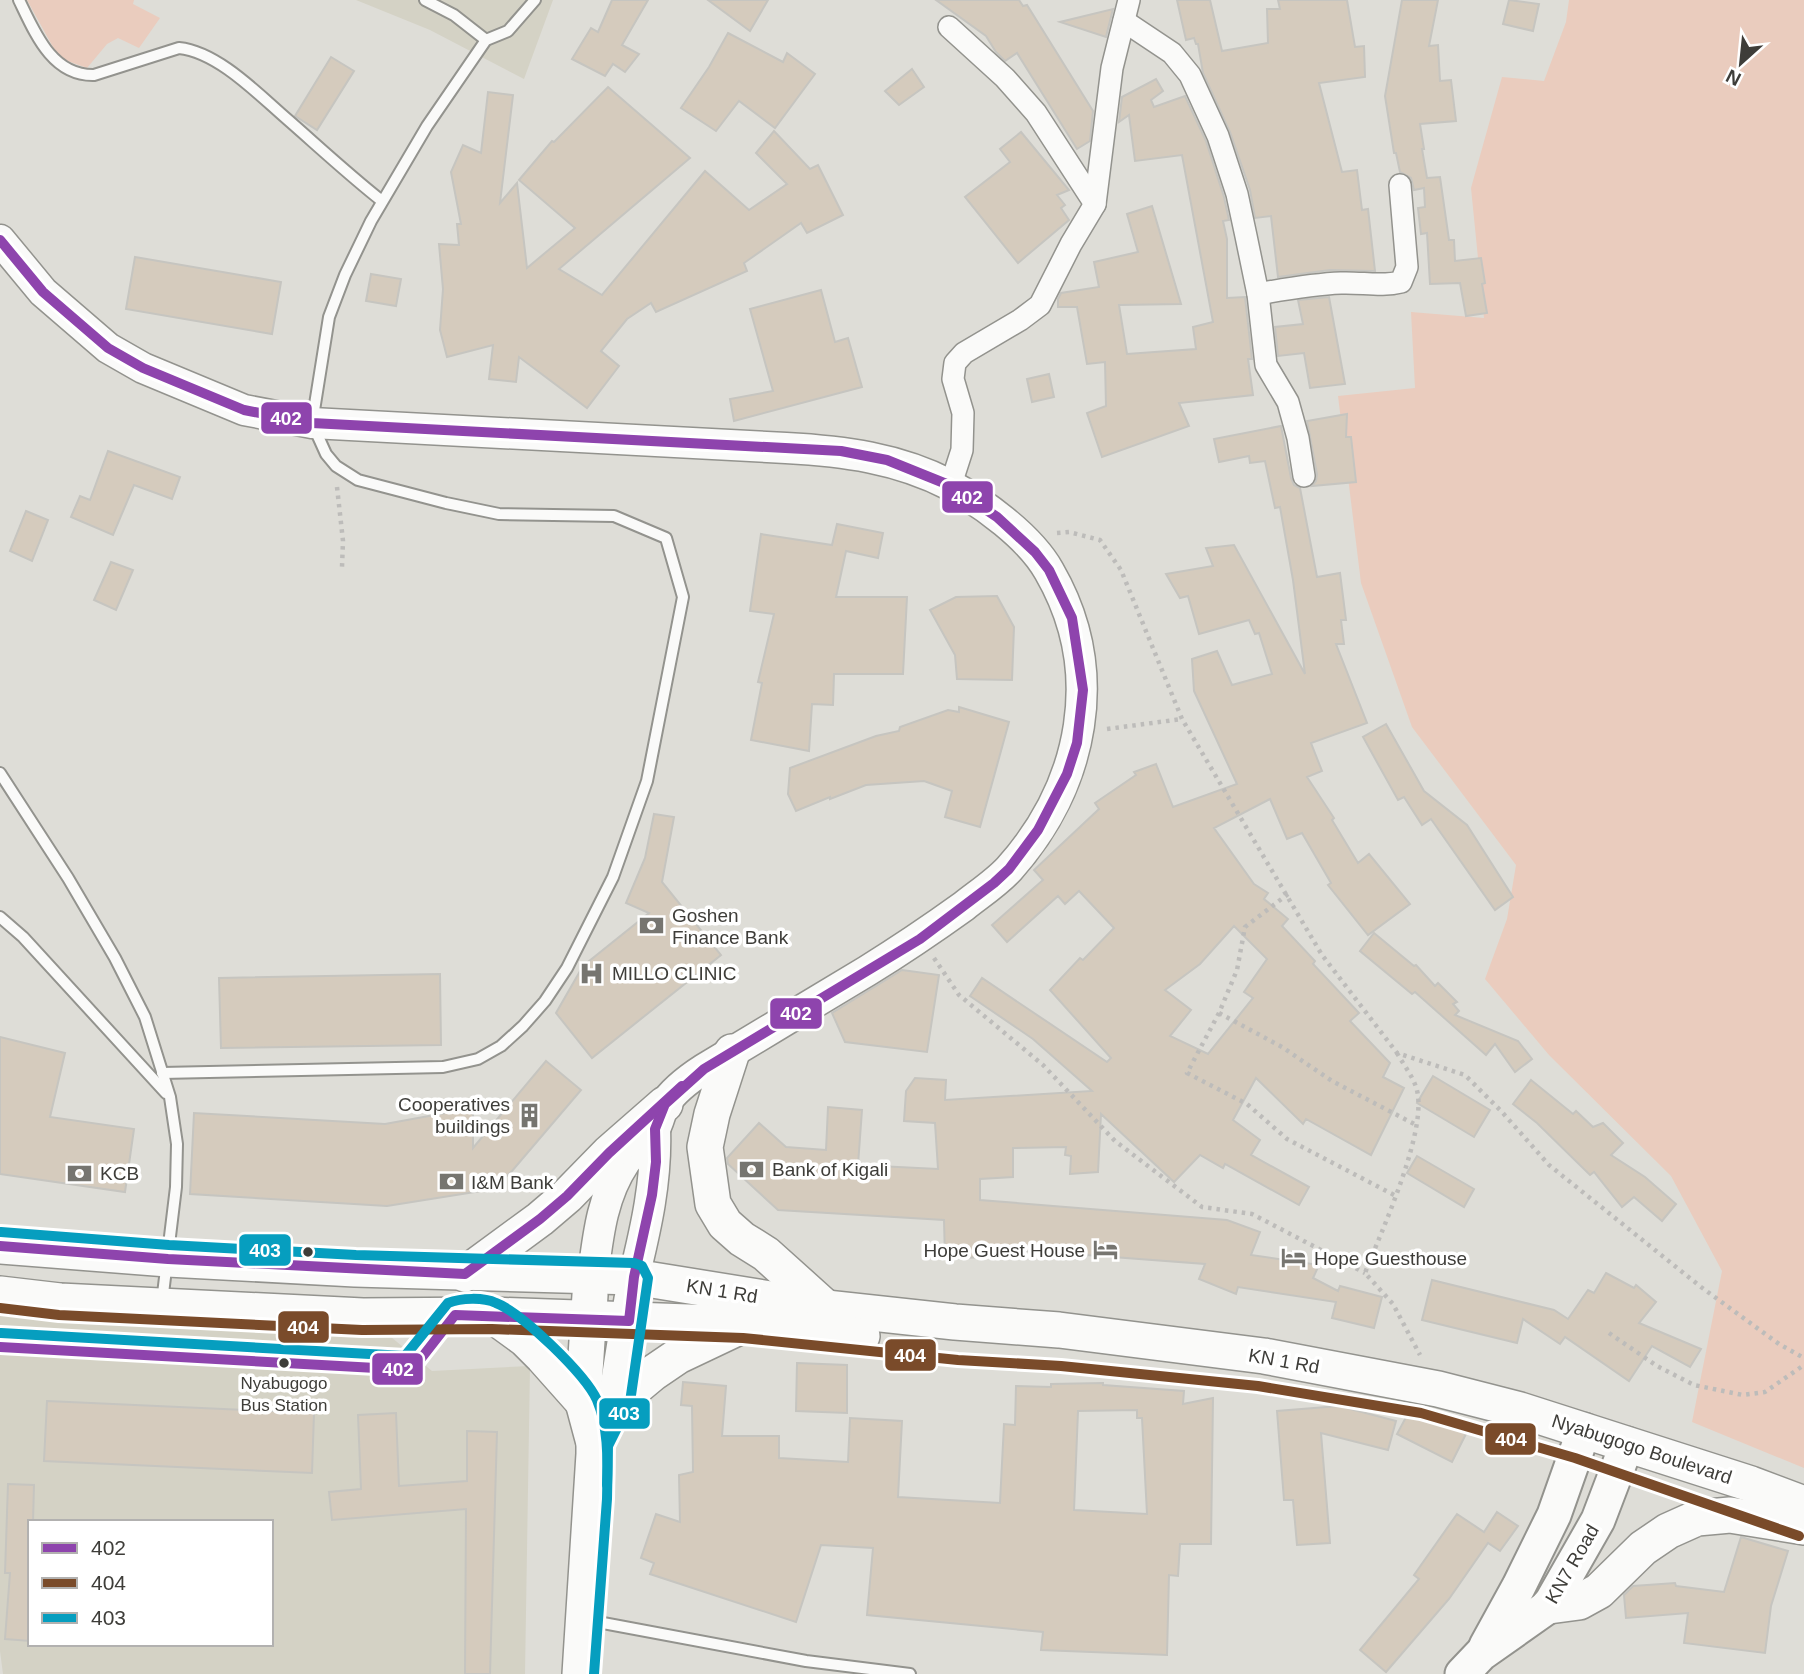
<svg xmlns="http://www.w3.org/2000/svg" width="1804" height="1674" viewBox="0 0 1804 1674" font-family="Arial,sans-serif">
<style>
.built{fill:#d4d2c5;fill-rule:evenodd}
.green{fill:#eaccbe}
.building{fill:#d5cbbd;stroke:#c6c5c0;stroke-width:2;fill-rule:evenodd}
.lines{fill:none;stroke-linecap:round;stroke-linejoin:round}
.service-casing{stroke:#93938e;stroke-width:14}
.minor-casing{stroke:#93938e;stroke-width:24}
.secondary-casing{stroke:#93938e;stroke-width:33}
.primary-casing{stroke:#93938e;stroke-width:37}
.trunk-casing{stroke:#93938e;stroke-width:38}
.path{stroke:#bdbcba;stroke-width:4.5;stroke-dasharray:3.5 5;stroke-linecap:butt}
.service{stroke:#fafaf9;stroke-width:10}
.minor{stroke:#fafaf9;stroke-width:21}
.secondary{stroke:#fafaf9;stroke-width:30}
.primary{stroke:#fafaf9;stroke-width:33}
.trunk{stroke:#fafaf9;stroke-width:35}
.bus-1-casing{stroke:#fff;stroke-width:16}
.bus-2-casing{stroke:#fff;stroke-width:16}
.bus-3-casing{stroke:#fff;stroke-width:16}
.bus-1{stroke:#8e44ad;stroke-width:10}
.bus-2{stroke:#7a4b2a;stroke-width:10}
.bus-3{stroke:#069ebf;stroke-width:10}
.bus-dot{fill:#3e3d39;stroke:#fff;stroke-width:2.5}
.labels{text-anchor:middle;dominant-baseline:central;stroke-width:7;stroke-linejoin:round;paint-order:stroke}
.bus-label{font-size:17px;fill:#3e3d39;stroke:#fff}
.poi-label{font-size:19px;fill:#3e3d39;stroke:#fff;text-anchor:start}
.street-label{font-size:19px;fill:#3e3d39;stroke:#fff}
.line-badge{stroke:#fff;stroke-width:2.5}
.badge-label{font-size:19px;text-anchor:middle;font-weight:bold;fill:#fff}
</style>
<rect width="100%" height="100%" fill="#deddd7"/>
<!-- built -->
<g class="built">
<polygon points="356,0 553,0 524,79 430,30"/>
<path d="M 0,1311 L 391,1337 L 432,1371 L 530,1366 L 525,1674 L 3,1674 L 0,1651 ZM 30,1522 L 271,1522 L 271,1644 L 30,1644 Z"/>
</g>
<!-- green -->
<g class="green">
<polygon points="27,0 134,0 133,4 160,18 139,48 118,38 107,44 87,68 59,58"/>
<polygon points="1569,0 1804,0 1804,1468 1692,1422 1722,1271 1671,1176 1549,1055 1485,979 1507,919 1516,865 1412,727 1361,583 1338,396 1415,388 1411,312 1484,318 1471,188 1502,77 1544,81 1566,22"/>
</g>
<!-- building -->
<g class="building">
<polygon points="612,0 648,0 622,45 639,54 625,72 613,64 605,76 572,59 591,28 598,32"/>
<polygon points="708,0 768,0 750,31"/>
<polygon points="936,0 1019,0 1023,6 1027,5 1093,111 1090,141 1077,149 1017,53 1005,61 996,52 986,36"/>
<polygon points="1177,0 1210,0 1222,51 1268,43 1267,9 1280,9 1278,0 1347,0 1355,47 1364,46 1365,77 1319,83 1342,172 1357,170 1362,210 1368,209 1375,271 1330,270 1278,277 1271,216 1255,218 1250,190 1230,132 1203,73 1198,44 1196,44 1194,38 1186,40"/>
<polygon points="1402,0 1438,0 1429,46 1438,45 1440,81 1451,80 1456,121 1420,124 1424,149 1422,149 1427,178 1440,177 1449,240 1454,240 1455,261 1481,258 1485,283 1482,284 1487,313 1466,316 1460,283 1430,284 1427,233 1421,234 1418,208 1425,207 1424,188 1414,190 1411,178 1400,172 1396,153 1394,153 1385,96"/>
<polygon points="1509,0 1539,4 1533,31 1503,24"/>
<polygon points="1113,9 1106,37 1060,22"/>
<polygon points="728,33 783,62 787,53 815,74 775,128 739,101 716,131 681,108 709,67"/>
<polygon points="331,57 354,71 317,130 295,116"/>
<polygon points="912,69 924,87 899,105 885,91"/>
<polygon points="1156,79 1163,91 1151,100 1154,107 1185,96 1206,141 1224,197 1229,220 1223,221 1227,239 1227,298 1245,297 1252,359 1248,359 1253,395 1179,403 1189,426 1102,457 1087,413 1106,406 1105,362 1087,364 1077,307 1058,307 1058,299 1061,293 1099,287 1094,262 1138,252 1127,214 1152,206 1181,304 1119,305 1127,354 1196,349 1193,327 1213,322 1182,155 1135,161 1129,115 1119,122 1122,97"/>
<polygon points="608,87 690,158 559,269 602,295 705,171 749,210 787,184 756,153 774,131 810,169 818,165 843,215 807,233 801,223 744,263 747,271 656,312 651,303 627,319 601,351 619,366 587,408 519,357 516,382 489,379 493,345 447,357 440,330 443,289 439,244 459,245 457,224 461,224 451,172 463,145 481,153 488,92 513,95 500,203 517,183 527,268 575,228 519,180 552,141 554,142"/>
<polygon points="1021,132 1069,190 1057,195 1065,205 1061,208 1069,220 1018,263 965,197 1010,162 1000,149"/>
<polygon points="135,257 281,282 272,334 126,309"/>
<polygon points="371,274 401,279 396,306 366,301"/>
<polygon points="821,290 835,342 848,338 862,387 734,421 730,399 773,391 750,309"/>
<polygon points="1329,297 1345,384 1310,388 1304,353 1278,356 1275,327 1303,324 1298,300"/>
<polygon points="1049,374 1054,397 1032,402 1027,379"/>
<polygon points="1347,414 1346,437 1351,437 1356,482 1312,486 1316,481 1317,474 1307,421"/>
<path d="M 1281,426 L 1291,478 L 1294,485 L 1300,488 L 1317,577 L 1340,573 L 1346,620 L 1341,620 L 1344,644 L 1336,644 L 1367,723 L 1311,743 L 1322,771 L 1307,777 L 1334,818 L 1332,820 L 1358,863 L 1369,854 L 1410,904 L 1368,935 L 1328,885 L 1331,883 L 1302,833 L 1287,839 L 1270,799 L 1214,828 L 1254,884 L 1268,893 L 1264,899 L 1288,919 L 1282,926 L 1315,961 L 1313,964 L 1359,1013 L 1350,1021 L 1390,1063 L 1383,1077 L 1404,1088 L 1371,1155 L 1306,1119 L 1303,1124 L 1256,1078 L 1233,1120 L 1260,1140 L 1251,1155 L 1309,1187 L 1299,1205 L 1225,1164 L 1223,1168 L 1200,1155 L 1174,1182 L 1101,1114 L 1098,1172 L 1070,1174 L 1071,1156 L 1065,1155 L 1066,1147 L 1013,1148 L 1013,1177 L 980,1179 L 980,1200 L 1227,1220 L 1260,1232 L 1251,1255 L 1319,1265 L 1313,1278 L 1338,1291 L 1340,1286 L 1382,1297 L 1374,1328 L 1332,1318 L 1336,1302 L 1238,1287 L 1236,1294 L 1199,1279 L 1205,1264 L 1007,1249 L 1007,1257 L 945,1258 L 944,1220 L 778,1210 L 728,1164 L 727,1158 L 759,1123 L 786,1147 L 826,1150 L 828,1107 L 862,1110 L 858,1165 L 938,1169 L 935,1123 L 904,1121 L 906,1091 L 915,1078 L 946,1080 L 945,1100 L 1092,1091 L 1033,1039 L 970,996 L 982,978 L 1107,1062 L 1111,1058 L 1050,990 L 1080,958 L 1083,960 L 1114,928 L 1079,891 L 1065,904 L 1058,896 L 1007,942 L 992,925 L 1043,880 L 1034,870 L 1099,809 L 1095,803 L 1136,775 L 1134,772 L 1156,764 L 1173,807 L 1237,784 L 1194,691 L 1192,659 L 1217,651 L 1232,685 L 1272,674 L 1259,633 L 1255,634 L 1249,620 L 1199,634 L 1188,596 L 1180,598 L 1166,574 L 1213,566 L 1206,548 L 1234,545 L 1305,674 L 1293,580 L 1280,507 L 1275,508 L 1265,461 L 1250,463 L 1249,456 L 1219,462 L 1214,439 ZM 1234,926 L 1267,959 L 1244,992 L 1253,998 L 1208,1054 L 1170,1036 L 1191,1010 L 1165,990 L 1200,964 Z"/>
<polygon points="108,451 180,477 172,499 134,485 113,535 71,517 80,496 90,500"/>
<polygon points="26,511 48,520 32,561 10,551"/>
<polygon points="837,524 883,533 878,558 846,551 836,597 907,597 903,674 834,674 833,705 812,704 809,751 751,740 762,683 758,682 774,614 750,611 761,534 832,545"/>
<polygon points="111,562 133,570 116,610 94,600"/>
<polygon points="997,596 1014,627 1012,680 957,679 955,655 930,610 956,597"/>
<polygon points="959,707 1009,722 980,827 945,817 952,791 924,781 866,785 830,799 830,797 796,811 788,794 790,768 876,736 899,731 900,727 948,710 959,712"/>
<polygon points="1386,724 1424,791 1467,825 1513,897 1495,910 1431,819 1422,825 1404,797 1398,800 1363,737"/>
<polygon points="654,814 674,817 662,882 721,955 592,1058 556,1013 583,966 649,913 626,903 645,858"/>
<polygon points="1374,933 1414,966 1416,965 1435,986 1438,983 1457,1002 1453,1004 1459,1011 1455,1015 1518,1041 1532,1059 1515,1072 1495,1044 1486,1055 1415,992 1412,994 1360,951"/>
<polygon points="902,970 939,975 927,1052 845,1042 832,1013"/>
<polygon points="440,974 441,1045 221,1048 219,978"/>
<polygon points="0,1037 65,1053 50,1117 134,1129 125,1192 0,1174"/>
<polygon points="546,1061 581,1090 512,1171 498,1184 481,1191 387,1206 190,1194 194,1113 385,1124 473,1108 473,1148"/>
<polygon points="1433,1076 1490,1110 1474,1137 1417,1103"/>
<polygon points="1531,1080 1573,1114 1576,1111 1593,1127 1603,1123 1623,1143 1611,1155 1645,1177 1676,1204 1662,1221 1634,1197 1622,1207 1594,1172 1590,1175 1537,1123 1513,1104"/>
<polygon points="1417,1156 1474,1189 1464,1207 1407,1173"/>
<polygon points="1606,1273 1634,1288 1636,1285 1656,1302 1639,1323 1701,1349 1690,1367 1652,1346 1629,1381 1565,1337 1560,1344 1523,1319 1517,1343 1422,1320 1432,1280 1554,1310 1568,1319 1588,1290 1594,1293"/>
<polygon points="797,1363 847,1365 847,1413 796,1411"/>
<path d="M 683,1382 L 726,1386 L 722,1436 L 779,1436 L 779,1458 L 848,1462 L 850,1418 L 902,1421 L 898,1497 L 1000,1503 L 1004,1424 L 1015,1425 L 1016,1386 L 1051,1387 L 1051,1384 L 1103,1383 L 1103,1385 L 1184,1391 L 1183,1404 L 1213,1398 L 1211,1544 L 1180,1544 L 1178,1576 L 1169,1575 L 1167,1655 L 1041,1650 L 1043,1632 L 867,1615 L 873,1548 L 821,1545 L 796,1622 L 650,1574 L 654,1563 L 641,1558 L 656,1514 L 680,1522 L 679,1475 L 693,1472 L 692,1406 L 681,1405 ZM 1137,1410 L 1137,1418 L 1142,1418 L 1147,1514 L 1074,1510 L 1078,1411 Z"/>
<polygon points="47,1401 314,1413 312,1473 44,1461"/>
<polygon points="1339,1406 1396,1421 1388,1450 1321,1433 1330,1543 1297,1545 1293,1500 1284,1500 1277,1411"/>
<polygon points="1412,1406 1466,1434 1452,1462 1397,1434"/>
<polygon points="396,1413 399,1486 467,1481 467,1431 497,1432 490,1674 465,1674 466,1509 332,1520 329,1492 361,1489 358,1415"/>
<polygon points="8,1484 34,1485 33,1522 30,1522 30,1641 5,1639 10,1573 5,1573"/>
<polygon points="1497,1512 1518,1526 1500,1551 1488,1543 1449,1599 1386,1672 1360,1650 1419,1579 1414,1575 1457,1514 1484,1532"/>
<polygon points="1741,1537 1788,1551 1771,1606 1765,1653 1684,1643 1688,1613 1626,1618 1624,1595 1633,1586 1675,1583 1676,1586 1724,1592"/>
</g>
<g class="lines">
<defs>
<g id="service">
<path d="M 19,0 C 35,33 52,76 94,75 L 179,48 C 218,52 258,94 287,119 C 319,147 349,175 382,201"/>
<polyline points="425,0 454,15 486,40"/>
<polyline points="0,773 68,878 115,958 145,1017 170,1097 177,1144 176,1187 162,1302"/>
<polyline points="0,917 23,937 166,1093"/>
<polyline points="162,1073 443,1067 478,1059 501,1046 523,1026 545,1001 567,968 613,877 647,781 683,597 666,538 614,516 499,514 446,503 358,480 336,466 326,454 312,423 329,317 345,275 371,221 427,126 486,40 508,31 535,0"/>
<polyline points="0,1347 412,1370 449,1322"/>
<polyline points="587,1620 806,1661 910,1674"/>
</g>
<g id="minor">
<polyline points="1124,21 1172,53 1190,75 1218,136 1237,194 1246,236 1258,294 1266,365 1288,402 1298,438 1304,476"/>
<polyline points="949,27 1005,78 1036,113 1095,204"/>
<path d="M 1258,294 C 1286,289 1312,284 1341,283 C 1361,282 1382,287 1401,282 L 1407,267 L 1400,185"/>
<polyline points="949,485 953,478 962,450 963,413 953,379 955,363 964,353 1020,320 1040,305 1071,244 1095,204 1112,68 1129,0"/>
</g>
<g id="secondary">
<path d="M 0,240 L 43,292 L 108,348 L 143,368 L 244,410 L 312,423 L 786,448 C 843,451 898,458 950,485 C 983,503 1030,537 1049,571 C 1107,671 1084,785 1009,869 C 996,883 979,894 964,906 C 932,929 901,950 867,971 C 813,1003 758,1037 704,1069 C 690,1078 673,1091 664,1105 C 660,1113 659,1123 654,1130 C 646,1142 633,1151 625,1162 C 602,1196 598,1236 593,1275"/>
<path d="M 634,1277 C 646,1228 657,1180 655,1129"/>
</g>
<g id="primary">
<polyline points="1486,1646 1519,1586 1554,1515 1584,1430"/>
<polyline points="1462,1674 1481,1654 1549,1606 1598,1520 1627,1444"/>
</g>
<g id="trunk">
<polyline points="732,1052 712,1114 705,1147 713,1204 725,1224 742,1239 766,1254 826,1308"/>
<polyline points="0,1246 168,1259 355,1269 634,1277 826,1308 955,1322 1059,1330 1264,1356 1438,1389 1520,1410 1751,1484 1804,1504"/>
<polyline points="465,1274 540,1219 567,1196 609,1153 665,1104"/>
<polyline points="0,1294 60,1301 363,1316 492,1315 744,1324 862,1336"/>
<polyline points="492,1315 525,1339 543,1357 583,1402"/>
<polyline points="611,1408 653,1373 678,1356 737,1328"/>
<polyline points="594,1443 616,1399 632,1299"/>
<polyline points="1549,1606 1579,1602 1599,1591 1643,1548 1668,1531 1697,1518 1730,1515 1804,1527"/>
<polyline points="580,1674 594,1454 594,1443 583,1402 590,1295"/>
</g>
</defs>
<!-- service casing -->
<use href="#service" class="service-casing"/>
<!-- minor casing -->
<use href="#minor" class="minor-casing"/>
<!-- secondary casing -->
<use href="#secondary" class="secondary-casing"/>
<!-- primary casing -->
<use href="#primary" class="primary-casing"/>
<!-- trunk casing -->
<use href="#trunk" class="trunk-casing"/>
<!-- path -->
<g class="path">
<polyline points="337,487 343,541 342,567"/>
<polyline points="1057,533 1069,532 1100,540 1121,570 1182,719 1322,955 1397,1053 1465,1075 1502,1112 1549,1165 1701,1287 1779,1344 1804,1358"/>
<polyline points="1107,729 1182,719"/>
<polyline points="1288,894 1245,927 1237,970 1219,1013 1187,1073 1247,1104 1287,1139 1396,1196"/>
<polyline points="934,958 959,995 1043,1065 1115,1141 1202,1207 1252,1214 1365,1273"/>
<polyline points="1219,1013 1282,1047 1332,1081 1418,1126"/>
<path d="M 1397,1053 C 1403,1064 1412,1075 1416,1087 C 1430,1127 1381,1232 1365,1273 L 1393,1304 L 1420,1355"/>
<polyline points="1609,1333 1657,1366 1694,1385 1743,1395 1765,1392 1804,1365"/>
</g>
<!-- service -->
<use href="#service" class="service"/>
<!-- minor -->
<use href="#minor" class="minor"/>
<!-- secondary -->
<use href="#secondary" class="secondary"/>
<!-- primary -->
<use href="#primary" class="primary"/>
<!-- trunk -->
<use href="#trunk" class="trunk"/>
<defs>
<g id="bus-1">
<polyline points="0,240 43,292 108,348 143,368 244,410 312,423 841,451 887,460 949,485 997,517 1035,552 1049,570 1072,618 1083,690 1077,743 1067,774 1038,830 1009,869 994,883 920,939 704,1069 665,1104 655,1129 656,1162 652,1195 634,1277 629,1321 455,1315 412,1370 0,1347"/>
<polyline points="0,1246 168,1259 465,1274 540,1219 567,1196 609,1153 682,1086"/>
</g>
<polyline id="bus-2" points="0,1308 59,1315 362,1330 492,1329 743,1338 958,1360 1061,1366 1258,1386 1421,1413 1575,1458 1799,1536"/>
<g id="bus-3">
<polyline points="1,1232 169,1245 356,1255 634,1263 642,1266 648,1278 630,1402 608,1446 607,1499 594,1674"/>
<path d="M 1,1333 L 405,1356 L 448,1303 C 461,1298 483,1297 496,1303 C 522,1313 585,1374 597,1400 C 608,1426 608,1458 607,1485"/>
</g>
</defs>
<!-- bus-1 casing -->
<use href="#bus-1" class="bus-1-casing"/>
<!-- bus-2 casing -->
<use href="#bus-2" class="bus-2-casing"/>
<!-- bus-3 casing -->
<use href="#bus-3" class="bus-3-casing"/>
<!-- bus-1 -->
<use href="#bus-1" class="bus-1"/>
<!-- bus-2 -->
<use href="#bus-2" class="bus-2"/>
<!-- bus-3 -->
<use href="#bus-3" class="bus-3"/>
</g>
<!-- icons -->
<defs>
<symbol id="bank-bare" viewBox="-9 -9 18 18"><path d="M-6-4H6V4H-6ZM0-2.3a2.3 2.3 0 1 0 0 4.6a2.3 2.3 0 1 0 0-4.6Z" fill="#767570" stroke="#fff" stroke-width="2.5" paint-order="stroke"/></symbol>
<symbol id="hospital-bare" viewBox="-9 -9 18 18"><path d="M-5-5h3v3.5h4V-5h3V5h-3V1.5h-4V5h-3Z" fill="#767570" stroke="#fff" stroke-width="2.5" paint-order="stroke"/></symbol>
<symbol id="building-bare" viewBox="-9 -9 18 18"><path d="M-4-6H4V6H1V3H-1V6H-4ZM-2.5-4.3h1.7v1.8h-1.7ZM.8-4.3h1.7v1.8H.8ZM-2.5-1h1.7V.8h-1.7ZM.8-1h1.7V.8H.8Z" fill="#767570" stroke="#fff" stroke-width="2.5" paint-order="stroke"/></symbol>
<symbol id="hotel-bare" viewBox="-9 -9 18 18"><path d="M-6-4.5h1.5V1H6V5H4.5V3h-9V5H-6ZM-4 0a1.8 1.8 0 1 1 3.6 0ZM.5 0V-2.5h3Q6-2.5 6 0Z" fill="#767570" stroke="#fff" stroke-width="2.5" paint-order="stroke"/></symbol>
</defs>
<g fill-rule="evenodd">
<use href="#bank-bare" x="634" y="908" width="35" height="35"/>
<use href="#hospital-bare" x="574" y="956" width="35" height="35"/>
<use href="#building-bare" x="512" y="1098" width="35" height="35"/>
<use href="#bank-bare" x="734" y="1152" width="35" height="35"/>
<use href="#bank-bare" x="62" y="1156" width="35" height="35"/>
<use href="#bank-bare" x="434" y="1164" width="35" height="35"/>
<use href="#hotel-bare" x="1088" y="1232" width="35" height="35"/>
<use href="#hotel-bare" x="1276" y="1240" width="35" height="35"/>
</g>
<!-- markers -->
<g class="bus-dot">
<circle cx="308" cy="1252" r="6"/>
<circle cx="284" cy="1363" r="6"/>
</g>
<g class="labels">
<!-- bus labels -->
<g class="bus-label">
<text x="284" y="1383">Nyabugogo<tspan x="284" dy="22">Bus Station</tspan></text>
</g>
<!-- poi labels -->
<g class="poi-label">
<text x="672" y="915">Goshen<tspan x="672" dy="22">Finance Bank</tspan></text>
<text x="612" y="973">MILLO CLINIC</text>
<text x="510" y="1104" text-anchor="end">Cooperatives<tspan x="510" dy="22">buildings</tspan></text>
<text x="772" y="1169">Bank of Kigali</text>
<text x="100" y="1173">KCB</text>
<text x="471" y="1182">I&amp;M Bank</text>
<text x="1085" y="1250" text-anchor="end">Hope Guest House</text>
<text x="1314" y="1258">Hope Guesthouse</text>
</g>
<!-- street labels -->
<g class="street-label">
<text transform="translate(722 1291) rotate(9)">KN 1 Rd</text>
<text transform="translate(1284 1361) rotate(10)">KN 1 Rd</text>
<text transform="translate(1642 1449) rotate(18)">Nyabugogo Boulevard</text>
<text transform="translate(1572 1564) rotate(-60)">KN7 Road</text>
</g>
</g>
<g class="line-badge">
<rect x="260" y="401" width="53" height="34" rx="7" fill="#8e44ad"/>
<rect x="941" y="480" width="53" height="34" rx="7" fill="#8e44ad"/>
<rect x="769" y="997" width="54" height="33" rx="7" fill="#8e44ad"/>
<rect x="238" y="1233" width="54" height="34" rx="7" fill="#069ebf"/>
<rect x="277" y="1310" width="53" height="34" rx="7" fill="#7a4b2a"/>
<rect x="884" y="1338" width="53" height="34" rx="7" fill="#7a4b2a"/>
<rect x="371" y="1352" width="53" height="34" rx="7" fill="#8e44ad"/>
<rect x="598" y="1397" width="53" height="33" rx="7" fill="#069ebf"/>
<rect x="1484" y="1422" width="53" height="34" rx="7" fill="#7a4b2a"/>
</g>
<g class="badge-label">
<text x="286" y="425">402</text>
<text x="967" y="504">402</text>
<text x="796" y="1020">402</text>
<text x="265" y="1257">403</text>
<text x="303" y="1334">404</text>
<text x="910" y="1362">404</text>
<text x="398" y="1376">402</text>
<text x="624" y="1420">403</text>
<text x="1511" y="1446">404</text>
</g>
<!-- legend -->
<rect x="28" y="1520" width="245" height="126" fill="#ffffff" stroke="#b2b1b0" stroke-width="2"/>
<rect x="42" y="1543" width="35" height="10" fill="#8e44ad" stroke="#b2b1b0" stroke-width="2"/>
<text x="91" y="1555" font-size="21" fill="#3e3d39">402</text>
<rect x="42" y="1578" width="35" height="10" fill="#7a4b2a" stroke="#b2b1b0" stroke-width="2"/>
<text x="91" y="1590" font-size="21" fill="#3e3d39">404</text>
<rect x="42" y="1613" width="35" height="10" fill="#069ebf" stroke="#b2b1b0" stroke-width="2"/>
<text x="91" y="1625" font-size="21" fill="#3e3d39">403</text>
<!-- north arrow -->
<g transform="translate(1741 63) rotate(207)" stroke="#ffffff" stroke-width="5" paint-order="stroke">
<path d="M0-5L12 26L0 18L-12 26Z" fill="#3e3d39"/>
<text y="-10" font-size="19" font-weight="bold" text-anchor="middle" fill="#3e3d39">N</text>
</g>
</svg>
